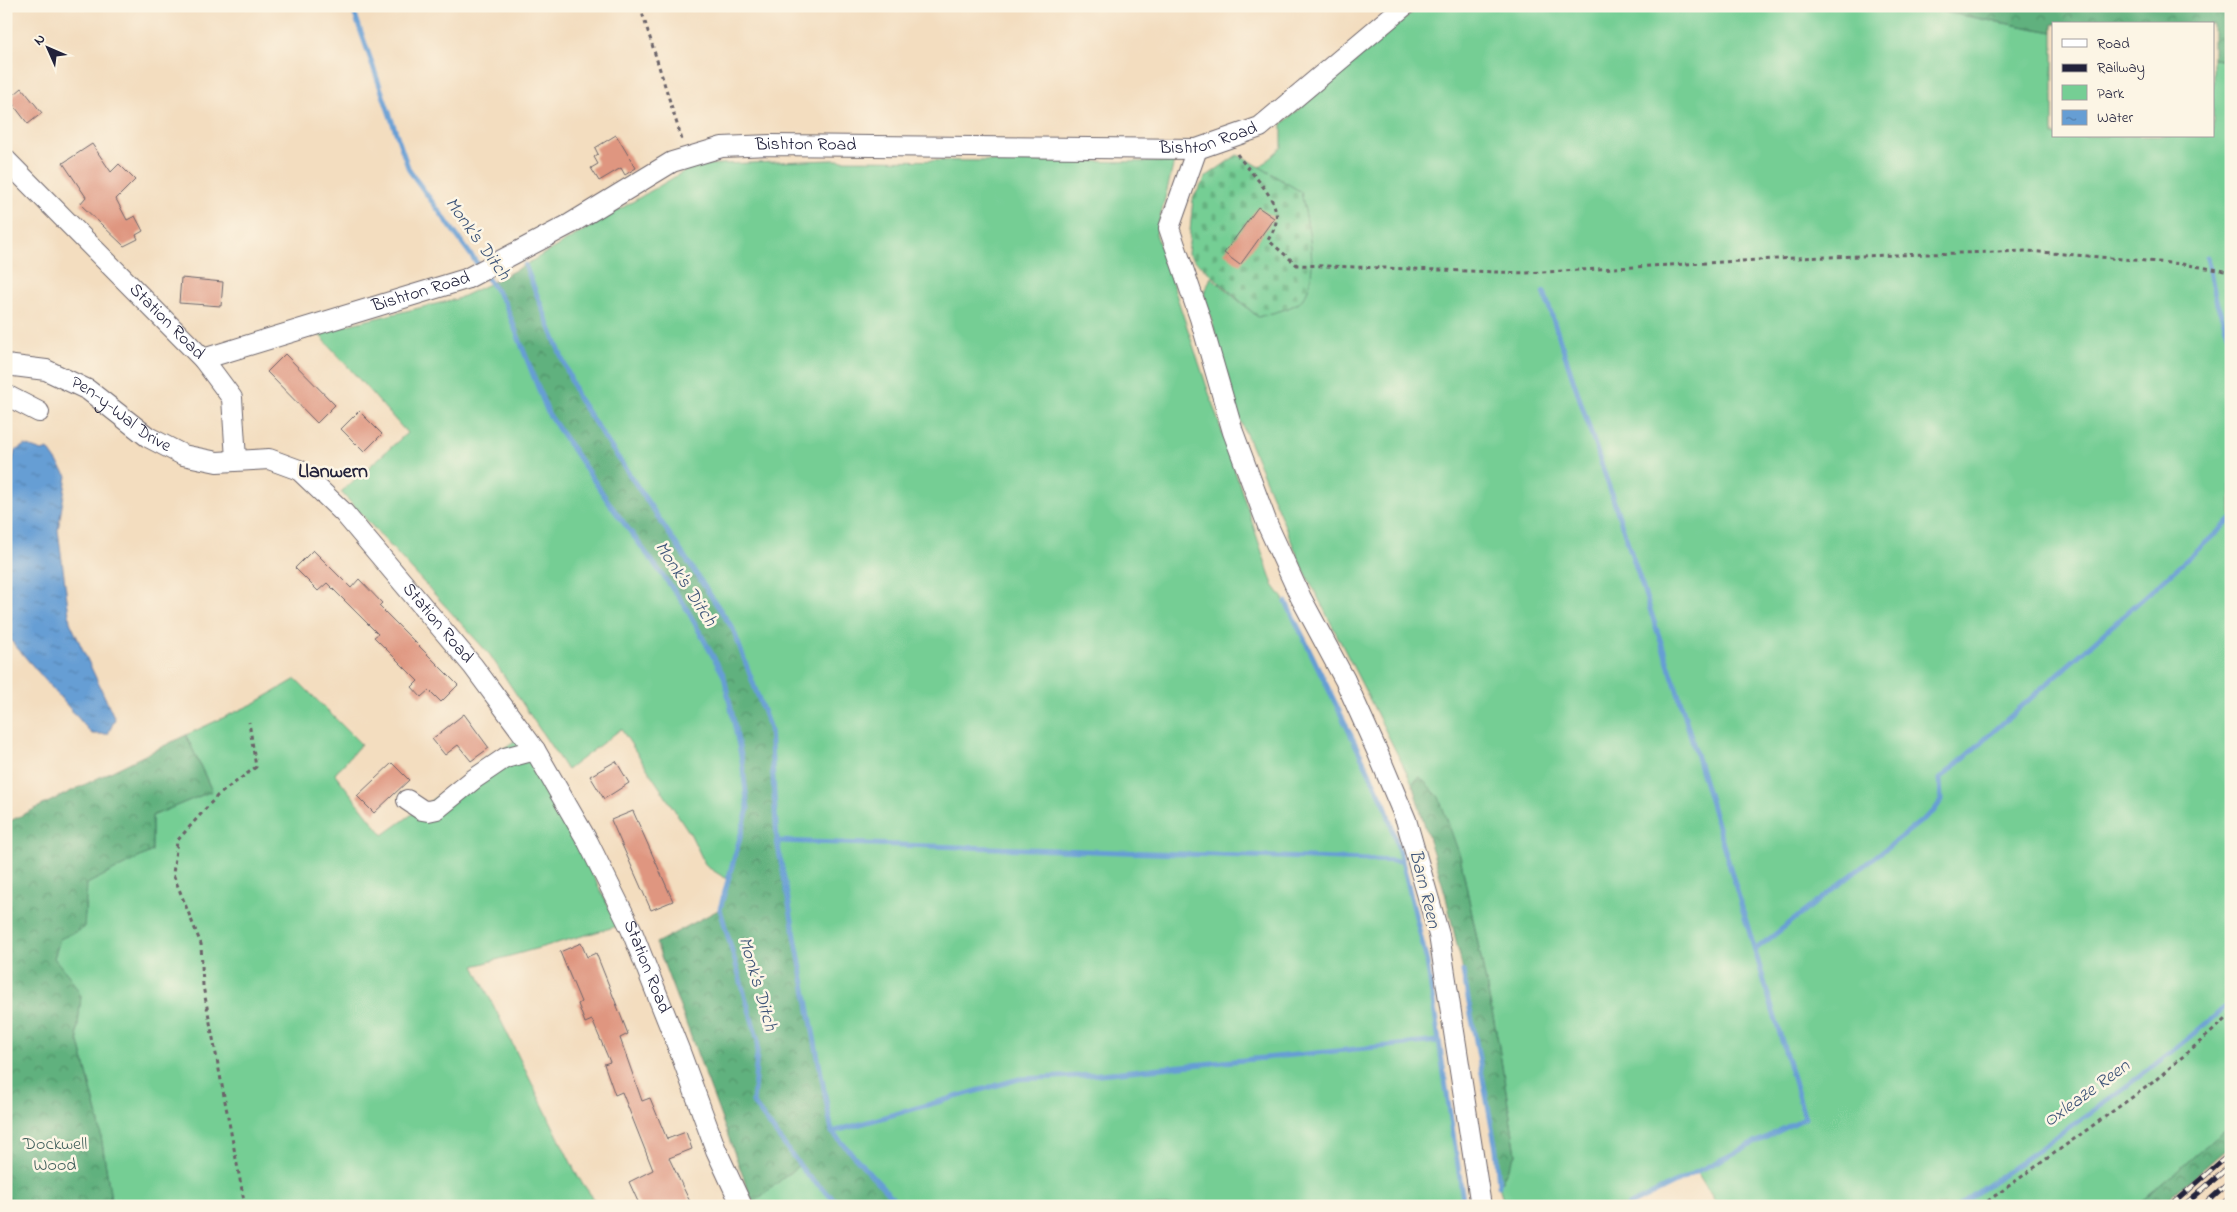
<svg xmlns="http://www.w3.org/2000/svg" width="2237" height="1212" viewBox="0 0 2237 1212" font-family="'Indie Flower',sans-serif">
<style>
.green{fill:#75ce94;stroke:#4c7868}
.forest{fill:url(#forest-crowns);stroke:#416a5c}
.cemetery{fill:url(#cemetery-stones);stroke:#4c7868}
.water{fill:url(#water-ripples);stroke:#446088}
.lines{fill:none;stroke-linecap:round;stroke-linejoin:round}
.stream{stroke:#669ed4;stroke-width:5}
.building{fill:#df9680}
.minor-casing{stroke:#6b6369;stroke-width:22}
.path{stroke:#6b6369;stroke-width:3;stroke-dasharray:4 4;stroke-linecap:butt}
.minor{stroke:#fff;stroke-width:20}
.rail-casing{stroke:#22223b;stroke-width:5.5}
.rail{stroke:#fcf5e5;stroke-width:4;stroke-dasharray:11;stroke-linecap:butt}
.labels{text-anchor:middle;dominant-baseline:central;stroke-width:5;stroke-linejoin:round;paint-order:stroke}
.street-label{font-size:18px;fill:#22223b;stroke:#fcf5e5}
.park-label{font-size:18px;fill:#3f5e5a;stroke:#fcf5e5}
.water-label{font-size:19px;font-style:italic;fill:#3d5478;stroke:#fcf5e5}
.quarter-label{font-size:20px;font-weight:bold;fill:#22223b;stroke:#fcf5e5}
</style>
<defs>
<pattern id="forest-crowns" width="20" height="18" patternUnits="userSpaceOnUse" patternTransform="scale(1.25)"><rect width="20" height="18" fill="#60b17e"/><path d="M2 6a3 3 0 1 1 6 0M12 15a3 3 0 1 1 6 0" fill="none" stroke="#4f9068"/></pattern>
<pattern id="cemetery-stones" width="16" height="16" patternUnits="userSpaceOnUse" patternTransform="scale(1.25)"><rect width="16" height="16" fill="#75ce94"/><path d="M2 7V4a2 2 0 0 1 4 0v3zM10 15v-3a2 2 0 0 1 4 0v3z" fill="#65b180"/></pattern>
<pattern id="water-ripples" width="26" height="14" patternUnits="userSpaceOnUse" patternTransform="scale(1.25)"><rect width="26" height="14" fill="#669ed4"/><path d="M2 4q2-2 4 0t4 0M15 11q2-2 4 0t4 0" fill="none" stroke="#5480ad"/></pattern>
</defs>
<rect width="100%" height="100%" fill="#fcf5e5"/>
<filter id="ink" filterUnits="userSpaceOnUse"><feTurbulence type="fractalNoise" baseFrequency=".02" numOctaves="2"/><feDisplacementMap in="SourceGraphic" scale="10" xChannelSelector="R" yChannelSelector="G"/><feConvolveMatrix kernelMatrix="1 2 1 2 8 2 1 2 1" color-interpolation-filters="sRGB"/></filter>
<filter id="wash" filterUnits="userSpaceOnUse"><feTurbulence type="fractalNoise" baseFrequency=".0096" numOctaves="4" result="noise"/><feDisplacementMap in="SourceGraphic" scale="20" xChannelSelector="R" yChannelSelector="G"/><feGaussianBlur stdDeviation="1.12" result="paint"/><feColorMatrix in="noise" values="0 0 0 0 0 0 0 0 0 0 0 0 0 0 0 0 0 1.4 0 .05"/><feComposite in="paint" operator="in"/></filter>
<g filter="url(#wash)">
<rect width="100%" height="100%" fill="#f3ddbf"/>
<!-- green -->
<g class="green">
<path d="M 1420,6 L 1911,6 L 2053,32 L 2053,136 L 2213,136 L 2213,59 L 2231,61 L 2231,1124 L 2137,1206 L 1718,1206 L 1697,1172 L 1628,1206 L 1505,1206 L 1499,1186 L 1516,1154 L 1498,1041 L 1460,856 L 1420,777 L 1412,783 L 1301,564 L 1241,422 L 1204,294 L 1211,277 L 1258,317 C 1270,313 1288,310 1298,303 C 1324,285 1306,218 1301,192 L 1260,167 L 1282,147 L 1282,124 Z"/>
<path d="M 832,160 L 1174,162 L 1156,234 L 1273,585 C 1300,619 1317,662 1335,701 C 1351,735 1373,772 1385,807 C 1430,935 1444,1072 1464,1206 L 900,1206 L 832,1132 L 777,841 L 770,729 L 733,629 L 578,398 L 525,265 L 695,165 Z"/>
<polygon points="491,283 505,303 548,413 612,507 684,604 724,676 742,760 748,809 728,880 706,866 691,835 621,729 567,770 490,655 341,492 407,433 317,332 457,299"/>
<polygon points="296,679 361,744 335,774 383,835 524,734 618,926 474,966 578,1177 599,1206 112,1206 98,1117 77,1034 81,996 54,958 60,939 85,914 86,884 152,851 152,816 212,791 186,735 255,703"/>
<polygon points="799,1165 807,1175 842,1206 755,1206 753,1203"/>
</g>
<!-- forest -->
<g class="forest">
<polygon points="1911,6 2231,6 2231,61 2213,59 2213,24 2053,24 2053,32"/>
<polygon points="525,265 578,398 733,629 770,729 777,841 832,1132 900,1206 842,1206 807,1175 799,1165 753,1203 656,943 720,909 748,809 742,760 724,676 684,604 612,507 548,413 505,303 491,283"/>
<polygon points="186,735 212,791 152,816 152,851 87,884 84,928 60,939 54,958 70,977 81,996 77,1034 98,1117 112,1206 6,1206 6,823"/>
<polygon points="1420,777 1439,797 1460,856 1498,1041 1516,1154 1499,1186 1496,1149 1463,971 1445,893 1412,783"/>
<polygon points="2231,1124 2231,1145 2160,1206 2137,1206"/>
</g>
<!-- cemetery -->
<path class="cemetery" d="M 1237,155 L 1245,158 L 1301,192 C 1306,218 1324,285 1298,303 C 1288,310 1270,313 1258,317 L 1188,254 L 1193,198 L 1207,176 Z"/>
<!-- water -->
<polygon class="water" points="25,445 42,451 48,449 67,476 58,530 70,622 115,719 108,734 92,734 6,635 6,489 15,451"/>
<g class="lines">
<!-- stream -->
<g class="stream">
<polyline points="352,6 409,170 479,266"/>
<polyline points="2207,257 2217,304 2231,340"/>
<polyline points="525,265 578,398 733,629 770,729 777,841 832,1132 900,1206"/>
<polyline points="485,275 505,303 548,413 612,507 684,604 724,676 742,760 748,809 720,909 758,1041 753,1103 807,1175 842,1206"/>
<polyline points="1544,292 1677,690 1805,1118 1628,1206"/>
<polyline points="1286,602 1385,805 1402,861 1427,962 1464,1206"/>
<polyline points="777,841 1402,861"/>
<polyline points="1756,949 1933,812 1941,801 1940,779 2231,520"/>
<polyline points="1463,971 1496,1149 1499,1186"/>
<polyline points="832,1132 1019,1079 1079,1076 1439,1041"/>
<path d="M 1958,1206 C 2051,1140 2146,1077 2231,1002"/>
</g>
</g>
<g id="blocks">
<!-- building -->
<g class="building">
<polygon points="22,88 42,113 28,124 9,99"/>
<polygon points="616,135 636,168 625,175 621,168 599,181 591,168 598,164 594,157 598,154 595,148"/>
<polygon points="92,144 111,172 119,164 135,180 116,199 127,220 135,216 143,231 136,235 138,239 124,246 80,204 86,197 63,163"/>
<polygon points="1258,207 1274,218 1240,265 1224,253"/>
<polygon points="181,278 223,282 221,306 179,303"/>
<polygon points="285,354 335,405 317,423 267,372"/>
<polygon points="359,411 382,434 364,452 341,429"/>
<polygon points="313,550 351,588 359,579 382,603 379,606 458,685 441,702 429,690 421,697 412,687 418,681 374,637 378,634 327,583 318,591 295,568"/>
<polygon points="464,714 489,748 471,761 458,745 445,755 432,739"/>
<polygon points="616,761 629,783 604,799 590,776"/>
<polygon points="392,763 409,780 374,813 357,796"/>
<polygon points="633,811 673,901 651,910 611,820"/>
<polygon points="581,943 587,957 596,953 608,983 628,1034 620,1038 642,1101 650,1098 667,1139 686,1132 692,1149 669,1158 692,1206 640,1206 629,1182 653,1170 622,1092 615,1095 604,1064 610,1062 592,1020 585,1023 578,1004 581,1002 560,952"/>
</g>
</g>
</g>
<g filter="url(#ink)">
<use href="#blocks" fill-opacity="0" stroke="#6b6369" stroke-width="1"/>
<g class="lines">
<defs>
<g id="minor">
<polyline points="1197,149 1169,228 1200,318 1233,432 1268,526 1301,598 1345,680 1377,751 1406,820 1439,935 1481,1206"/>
<path id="s1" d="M 6,160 L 203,359 L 232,398 L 236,459"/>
<path id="s2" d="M 203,359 L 466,279 L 570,224 L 672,162 L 722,147 L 771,145 L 1197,149 L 1260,127 L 1404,6"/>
<path id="s3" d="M 6,365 L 46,370 L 88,390 L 148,437 L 183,455 L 217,462 L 269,459 L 299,470 L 344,513 L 473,666 L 535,750 L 588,842 L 631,929 L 680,1052 L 716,1150 L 742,1206"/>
<polyline points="6,395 39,412"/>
<polyline points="407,800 422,810 428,811 437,809 474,779 505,758 535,750"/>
</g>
</defs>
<!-- minor casing -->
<use href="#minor" class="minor-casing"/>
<!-- path -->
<g class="path">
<polyline points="640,6 682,140"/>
<path d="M 1237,154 C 1248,171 1281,199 1276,222 C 1275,228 1271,235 1268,240 L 1297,265 L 1526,273 L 1794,258 L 2028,251 L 2182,264 L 2231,272"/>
<polyline points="245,1206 203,986 201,944 173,874 177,841 217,796 256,767 249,722"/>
<polyline points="1981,1206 2152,1083 2231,1015"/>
</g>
<!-- minor -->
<use href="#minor" class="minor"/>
<defs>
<g id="rail">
<polyline points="2170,1206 2231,1153"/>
<polyline points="2183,1206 2231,1165"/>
<polyline points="2203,1206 2231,1181"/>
<polyline points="2220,1206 2231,1197"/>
</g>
</defs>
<!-- rail casing -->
<use href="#rail" class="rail-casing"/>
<!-- rail -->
<use href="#rail" class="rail"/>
</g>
</g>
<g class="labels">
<!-- street labels -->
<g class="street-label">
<text stroke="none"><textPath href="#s2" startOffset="1052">Bishton Road</textPath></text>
<text stroke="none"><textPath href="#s2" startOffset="648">Bishton Road</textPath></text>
<text stroke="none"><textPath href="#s2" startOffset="228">Bishton Road</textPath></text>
<text stroke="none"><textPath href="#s1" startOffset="228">Station Road</textPath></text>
<text stroke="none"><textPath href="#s3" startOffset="128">Pen-y-Wal Drive</textPath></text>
<text stroke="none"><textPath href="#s3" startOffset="528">Station Road</textPath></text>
<text stroke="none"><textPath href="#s3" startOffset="932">Station Road</textPath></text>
</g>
<!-- park labels -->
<g class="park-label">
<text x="55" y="1145">Dockwell<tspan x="55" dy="21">Wood</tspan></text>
</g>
<!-- water labels -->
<g class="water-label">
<text transform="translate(477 239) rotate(54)">Monk's Ditch</text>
<text transform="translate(685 584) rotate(57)">Monk's Ditch</text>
<text transform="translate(1424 889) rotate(76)">Barn Reen</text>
<text transform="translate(757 984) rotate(74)">Monk's Ditch</text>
<text transform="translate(2087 1094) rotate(-36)">Oxleaze Reen</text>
</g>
<!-- quarter labels -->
<g class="quarter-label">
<text x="333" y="472">Llanwern</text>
</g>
</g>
<!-- margin -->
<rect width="2237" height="1212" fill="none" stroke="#fcf5e5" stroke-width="25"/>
<!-- legend -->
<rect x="2052" y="22" width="162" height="115" fill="#fcf5e5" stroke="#a5a1a1"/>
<rect x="2062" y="39" width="25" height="8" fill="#ffffff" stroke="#a5a1a1"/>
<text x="2097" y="48" font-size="15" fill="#22223b">Road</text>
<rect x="2062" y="64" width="25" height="8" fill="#22223b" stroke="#a5a1a1"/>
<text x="2097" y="72" font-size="15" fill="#22223b">Railway</text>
<rect x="2062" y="85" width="25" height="15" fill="#75ce94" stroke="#a5a1a1"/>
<text x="2097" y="98" font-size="15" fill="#22223b">Park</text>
<rect x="2062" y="110" width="25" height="15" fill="url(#water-ripples)" stroke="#a5a1a1"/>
<text x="2097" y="122" font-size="15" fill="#22223b">Water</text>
<!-- north arrow -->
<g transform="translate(48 48) rotate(315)" stroke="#fcf5e5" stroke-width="4" paint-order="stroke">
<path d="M0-4L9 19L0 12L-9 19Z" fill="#22223b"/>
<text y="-8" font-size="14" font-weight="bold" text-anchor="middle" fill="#22223b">N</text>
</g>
</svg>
